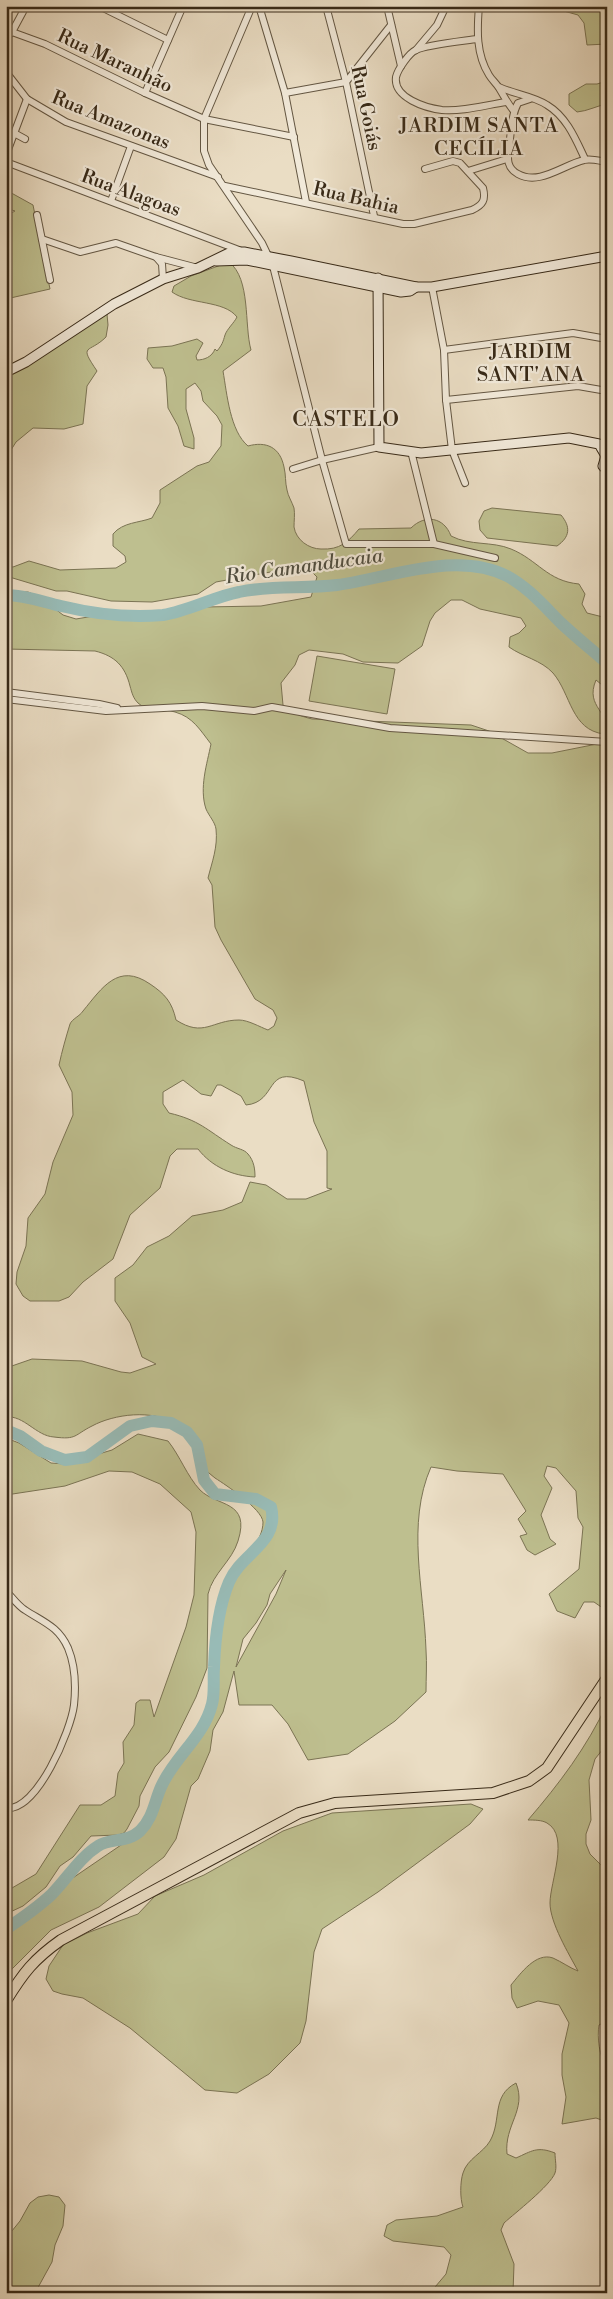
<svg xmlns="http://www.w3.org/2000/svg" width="613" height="2299" viewBox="0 0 613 2299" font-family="'Libre Bodoni',serif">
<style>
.green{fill:#bebf8f;stroke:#7b7454;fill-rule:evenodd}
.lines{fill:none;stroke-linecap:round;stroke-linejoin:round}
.river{stroke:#98bbb6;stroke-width:12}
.street-casing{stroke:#645743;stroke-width:8}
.secondary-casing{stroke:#382a18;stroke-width:11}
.primary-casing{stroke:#382a18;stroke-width:12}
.street{stroke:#f1e9d9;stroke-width:6}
.secondary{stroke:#f1e9d9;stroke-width:9}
.primary{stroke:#eaddc4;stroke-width:10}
.labels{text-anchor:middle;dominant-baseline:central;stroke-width:4.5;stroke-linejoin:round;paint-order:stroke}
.street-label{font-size:19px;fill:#382a18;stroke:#f1e9d9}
.neighbourhood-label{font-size:20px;letter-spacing:1px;fill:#382a18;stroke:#f1e9d9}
.water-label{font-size:20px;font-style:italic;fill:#504e40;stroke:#f1e9d9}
.quarter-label{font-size:21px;letter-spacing:1px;fill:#382a18;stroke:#f1e9d9}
</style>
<rect width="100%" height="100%" fill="#eaddc4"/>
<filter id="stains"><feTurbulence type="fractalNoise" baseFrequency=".004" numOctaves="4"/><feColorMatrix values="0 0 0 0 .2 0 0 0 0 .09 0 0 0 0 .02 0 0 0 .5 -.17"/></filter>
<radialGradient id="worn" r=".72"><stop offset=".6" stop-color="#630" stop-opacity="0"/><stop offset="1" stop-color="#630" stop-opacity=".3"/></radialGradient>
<!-- green -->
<g class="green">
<polygon points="546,6 607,6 607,44 587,45 584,23 578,15"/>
<path d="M 607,81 L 607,104 C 596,106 588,111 577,112 L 569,105 L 569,94 L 586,84 L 597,84 Z"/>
<polygon points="6,190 33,205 50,289 6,299 6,216 15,211 6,208"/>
<path d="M 229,262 C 251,279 244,325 251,350 L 223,371 C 227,394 230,431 248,446 C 266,441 280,447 284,467 C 286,475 285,482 287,490 C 288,496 292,502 294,508 C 295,514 294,521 294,527 C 296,540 309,549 321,549 C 340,550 348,542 359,529 L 411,528 C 425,514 444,517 451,536 C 470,546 492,541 511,549 C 538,560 547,581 579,584 L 585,594 L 582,604 L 587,613 L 607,618 L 607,689 L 596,680 C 584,708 613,712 604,734 C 571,730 571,694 553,673 C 541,660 523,657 509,647 L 510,637 L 519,633 L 526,626 L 521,618 L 480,609 L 462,600 L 451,600 L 435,613 L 430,621 L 422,646 L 398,663 L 363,662 L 343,654 L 309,650 L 299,655 L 295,665 L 281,683 L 283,705 C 292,713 300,716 312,719 L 471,725 L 489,731 L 528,753 L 552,753 L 607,742 L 607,1611 L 594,1602 L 584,1602 L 575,1618 L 557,1611 L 549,1594 L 579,1569 L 583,1527 L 578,1518 L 576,1491 L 556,1468 L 547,1466 L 544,1476 L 552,1488 L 541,1515 L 550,1539 L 556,1544 L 535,1555 L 527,1550 L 520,1536 L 527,1534 L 518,1519 L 526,1511 L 503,1474 L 457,1471 L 431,1467 C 406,1524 424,1589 426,1650 C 427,1664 426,1678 426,1692 L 395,1721 L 348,1754 L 308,1760 L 288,1724 L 272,1705 L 239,1705 L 234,1671 L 223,1712 L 213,1730 L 210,1751 L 198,1779 L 191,1786 L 176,1839 L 164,1857 L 99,1907 L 51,1930 L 6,1975 L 6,1926 L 32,1911 L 39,1901 L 143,1830 C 159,1814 149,1809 156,1792 C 161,1776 175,1758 185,1744 C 189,1738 197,1735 201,1728 C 204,1723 204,1716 206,1710 C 209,1696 215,1681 216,1666 C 217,1652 215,1638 218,1624 C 221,1608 226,1589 234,1574 C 243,1558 263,1542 263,1522 C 262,1509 226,1485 215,1478 C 195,1465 195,1438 175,1424 C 153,1409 114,1414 92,1426 C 74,1435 77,1440 54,1437 C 36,1436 24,1415 6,1417 L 6,1368 L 32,1359 L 82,1361 L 121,1372 L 130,1373 L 156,1364 L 142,1357 L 130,1323 L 115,1301 L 115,1278 L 133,1265 L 147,1247 L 169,1236 L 192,1216 L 223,1210 L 242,1202 L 250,1182 L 266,1185 L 287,1199 L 306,1199 L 332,1189 L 327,1188 L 327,1151 L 314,1122 L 304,1081 C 264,1064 278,1102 246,1105 L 241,1096 L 221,1085 L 217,1085 L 211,1096 L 201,1094 L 183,1080 L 163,1092 L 163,1104 L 169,1113 C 199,1120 207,1130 231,1145 C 237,1149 244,1149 248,1154 C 254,1161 255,1169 255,1177 C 233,1176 212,1167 198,1149 L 177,1149 L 170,1156 L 160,1188 L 130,1215 L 113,1259 L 83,1282 L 69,1297 L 59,1301 L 30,1301 L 23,1296 L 16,1284 L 17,1272 L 26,1246 L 28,1218 L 45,1194 L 53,1162 L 73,1115 L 72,1092 L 59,1065 C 62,1051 66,1037 70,1024 C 72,1019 80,1016 83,1011 C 102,988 118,962 150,984 C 165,994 172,1002 176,1020 C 204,1038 212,1020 239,1020 C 248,1020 260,1027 268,1030 L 274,1026 L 277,1018 L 273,1010 L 255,999 L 221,940 L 215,927 L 212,885 L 208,878 C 212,862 218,847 216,829 C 215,822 209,816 206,809 C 199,788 207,764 211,744 C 200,730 193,717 175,712 C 163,708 147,712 138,703 C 133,698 132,693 130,686 C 125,666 115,656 95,651 L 6,649 L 6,597 L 20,597 L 21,592 L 28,592 L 40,597 L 63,615 L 76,619 L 106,614 L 174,613 L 204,607 L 261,606 L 311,597 L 317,577 L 309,569 L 276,571 L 216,582 L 198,594 L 152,602 L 111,601 L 67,591 L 56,591 L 6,576 L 6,566 L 13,567 L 29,561 L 60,570 L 116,568 L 126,562 L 125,556 L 113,546 L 113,534 C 123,522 139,523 152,518 L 160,503 L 160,490 L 197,466 L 209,462 L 221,446 L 222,425 L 217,416 L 203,401 L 201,391 L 195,383 L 186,389 L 186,409 L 194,438 L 194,449 L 184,446 L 178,426 L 168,408 L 166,377 L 163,368 L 153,368 L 147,359 L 148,348 L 172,346 L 197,339 L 203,343 L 196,356 L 197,360 C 204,360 212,357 215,349 L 217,351 C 222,345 223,342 225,335 C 227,329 234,323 237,317 C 224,300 190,305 172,292 L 174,286 L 191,276 ZM 286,1570 L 276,1594 L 236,1667 L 243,1639 L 256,1623 L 267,1605 L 270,1594 Z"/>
<path d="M 102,312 L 107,314 L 108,325 L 106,337 C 89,354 78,343 97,371 L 87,386 L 83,424 L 64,429 L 33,428 L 16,442 L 6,458 L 6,381 L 11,369 Z"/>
<path d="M 492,508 L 561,515 C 571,527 570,537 557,546 L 487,538 L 480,530 L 479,521 L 484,511 Z"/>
<polygon points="317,656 395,669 387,714 309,701"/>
<path d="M 138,1434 L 168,1441 C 180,1456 187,1476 200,1490 C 217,1507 251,1500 238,1541 C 232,1561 213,1573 208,1594 L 207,1668 L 196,1697 L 169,1752 L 155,1767 L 140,1796 L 139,1806 L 127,1829 L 124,1833 L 118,1835 L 91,1836 L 73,1857 L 60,1866 L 46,1887 L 23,1906 L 6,1914 L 6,1897 L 12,1888 L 36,1874 L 80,1805 L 101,1805 L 115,1796 L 118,1773 L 124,1763 L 123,1742 L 134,1725 L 136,1703 L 140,1700 L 150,1700 L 154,1717 L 186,1627 L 194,1595 L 196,1532 L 191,1512 L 160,1484 L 132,1472 L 109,1471 L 65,1486 L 6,1495 L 6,1438 L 19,1443 L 51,1463 L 65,1464 L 112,1450 Z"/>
<path d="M 607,1704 L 607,1744 L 595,1759 L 589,1780 L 591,1820 L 586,1834 L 586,1844 L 590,1854 L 607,1871 L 607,2021 L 599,2025 C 597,2037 599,2057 607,2067 L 607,2122 L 596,2118 L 562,2124 L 566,2097 L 562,2075 L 562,2054 L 569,2023 L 559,2005 L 538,2001 L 517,2008 L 512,1998 L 511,1985 C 521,1973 536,1952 553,1958 C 562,1962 570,1968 578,1971 C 569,1954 550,1923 550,1903 C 550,1882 570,1836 547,1823 C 542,1820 534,1820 528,1820 C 559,1784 587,1747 607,1704 Z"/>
<polygon points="471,1804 483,1809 470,1824 378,1892 322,1929 314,1952 306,2021 300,2043 269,2074 237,2093 205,2090 130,2028 83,1998 62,1994 53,1991 46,1979 49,1966 63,1945 87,1933 138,1914 155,1896 204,1875 283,1831 332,1813"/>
<path d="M 516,2083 C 527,2110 504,2125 507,2154 L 516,2158 C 532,2151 537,2146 555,2153 C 555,2160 557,2167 555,2173 C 550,2186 515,2213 504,2223 L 501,2230 L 514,2264 L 513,2293 L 430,2293 L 446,2274 L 451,2255 L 444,2247 L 393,2241 L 384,2236 L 387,2225 L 396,2220 L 437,2216 L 463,2207 C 460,2199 460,2182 463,2173 C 467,2159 483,2153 490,2141 C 502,2120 491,2096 516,2083 Z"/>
<polygon points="49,2195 59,2197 65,2205 63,2226 55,2245 52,2262 35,2293 6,2293 7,2237 20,2221 30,2203 38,2197"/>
</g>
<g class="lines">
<!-- river -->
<g class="river">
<path d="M 6,595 C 25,595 43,602 61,606 C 94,614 130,618 163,615 C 189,611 213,597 239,592 C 271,585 304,589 337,585 C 390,578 457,550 507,576 C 528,587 545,607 561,623 C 576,637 592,650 607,663"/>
<path d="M 6,1430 L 20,1436 L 41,1451 L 65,1460 L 87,1457 L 130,1426 L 152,1421 L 171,1423 L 187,1432 L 197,1445 L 204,1480 L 215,1494 L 256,1499 L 271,1507 C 280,1543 241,1553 229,1582 C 218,1608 215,1639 214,1667 C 213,1679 215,1693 212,1704 C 204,1737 174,1757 161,1787 C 154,1803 153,1818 140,1831 C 127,1843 110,1838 98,1846 C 79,1858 67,1879 51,1895 C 38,1907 21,1919 6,1929"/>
</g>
<defs>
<g id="street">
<polyline points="99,6 168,40"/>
<polyline points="252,6 204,119 204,151 209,165 262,243 273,266 322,460 346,544 434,544 495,558"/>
<polyline points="259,6 285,93 306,202"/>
<polyline points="326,6 346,82 374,216"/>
<polyline points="387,6 401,66"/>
<path d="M 479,6 C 477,30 476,54 489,75 C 492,80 496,83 499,88 C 504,96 507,103 514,111"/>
<polyline points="12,32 45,44 145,93 204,119 294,137"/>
<polyline points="6,38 12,32 26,6"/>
<path d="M 477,39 C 464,41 426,45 416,50 C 409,53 398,69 396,77 C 393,98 426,108 442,110 C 462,112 486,105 506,102"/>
<polyline points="416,50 437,25 446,6"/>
<polyline points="6,72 27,99 66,122 218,177"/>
<path d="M 499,87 C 514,94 534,96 547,105 C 567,117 576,140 585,159"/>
<polyline points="145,93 183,6"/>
<polyline points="285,93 346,82 391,25"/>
<path d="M 530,99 L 518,103 C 511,116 511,133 509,148 C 507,159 507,168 518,174 C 539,186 563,165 584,160 C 591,158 600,161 607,162"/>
<polyline points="14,133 25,139"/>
<polyline points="6,155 27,99"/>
<polyline points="6,162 239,250"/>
<polyline points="468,171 507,159"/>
<path d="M 225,186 L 403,224 L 414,224 L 472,210 C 483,205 486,200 483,188 L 460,163 L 453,161 L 425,169"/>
<polyline points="111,201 131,146"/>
<polyline points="37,215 50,280"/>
<polyline points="42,239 80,252 116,243 156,257 198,268"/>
<polyline points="156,257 162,264 163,279"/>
<polyline points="432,287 444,350 446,400 452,450 465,483"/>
<polyline points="444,350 573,333 607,339"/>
<polyline points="446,400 578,386 607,391"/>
<polyline points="411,451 434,544"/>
<polyline points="293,469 322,460 379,447"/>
<polyline points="6,692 99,704 117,708"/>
<polyline points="6,699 106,711 202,706 254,711 272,707 390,728 607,742"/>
<path d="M 6,1591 C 12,1597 18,1606 25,1610 C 43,1622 58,1626 68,1648 C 75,1665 76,1686 74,1705 C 71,1730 37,1812 6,1808"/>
</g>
<g id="secondary">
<polyline points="216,261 247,260 401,292 410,291 416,287"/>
<polyline points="378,278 379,447 421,453 569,438 599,444 606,456 603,466 607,470"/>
<polyline points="6,372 26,362 114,304 163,279 198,268 231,252 244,252 291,261 416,287 432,287 607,256"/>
</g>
<path id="primary" d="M 6,2001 C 23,1973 34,1959 61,1940 L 299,1813 L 335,1803 L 493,1793 L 529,1781 L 547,1768 L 607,1678"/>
</defs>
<!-- street casing -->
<use href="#street" class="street-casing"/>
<!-- secondary casing -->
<use href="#secondary" class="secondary-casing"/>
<!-- primary casing -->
<use href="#primary" class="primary-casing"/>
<!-- street -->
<use href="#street" class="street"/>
<!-- secondary -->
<use href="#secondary" class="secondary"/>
<!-- primary -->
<use href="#primary" class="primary"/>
</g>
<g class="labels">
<!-- street labels -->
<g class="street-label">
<text transform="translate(115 61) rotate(25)">Rua Maranhão</text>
<text transform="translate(366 108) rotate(78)">Rua Goiás</text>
<text transform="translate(111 120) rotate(22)">Rua Amazonas</text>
<text transform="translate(131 193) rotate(20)">Rua Alagoas</text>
<text transform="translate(356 198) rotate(13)">Rua Bahia</text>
</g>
<!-- neighbourhood labels -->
<g class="neighbourhood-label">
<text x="479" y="126">JARDIM SANTA<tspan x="479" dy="23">CECÍLIA</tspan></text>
<text x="531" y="352">JARDIM<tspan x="531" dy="23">SANT'ANA</tspan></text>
</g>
<!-- water labels -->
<g class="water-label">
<text transform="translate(304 567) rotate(-8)">Rio Camanducaia</text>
</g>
<!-- quarter labels -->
<g class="quarter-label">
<text x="346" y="420">CASTELO</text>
</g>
</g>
<!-- margin -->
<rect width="613" height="2299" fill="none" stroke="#eaddc4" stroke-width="25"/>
<rect x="8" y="8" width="598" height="2284" fill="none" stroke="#382a18" stroke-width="2.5"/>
<rect x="12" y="12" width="588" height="2274" fill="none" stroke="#382a18"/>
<rect width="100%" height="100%" filter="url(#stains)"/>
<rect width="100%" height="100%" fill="url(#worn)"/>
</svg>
